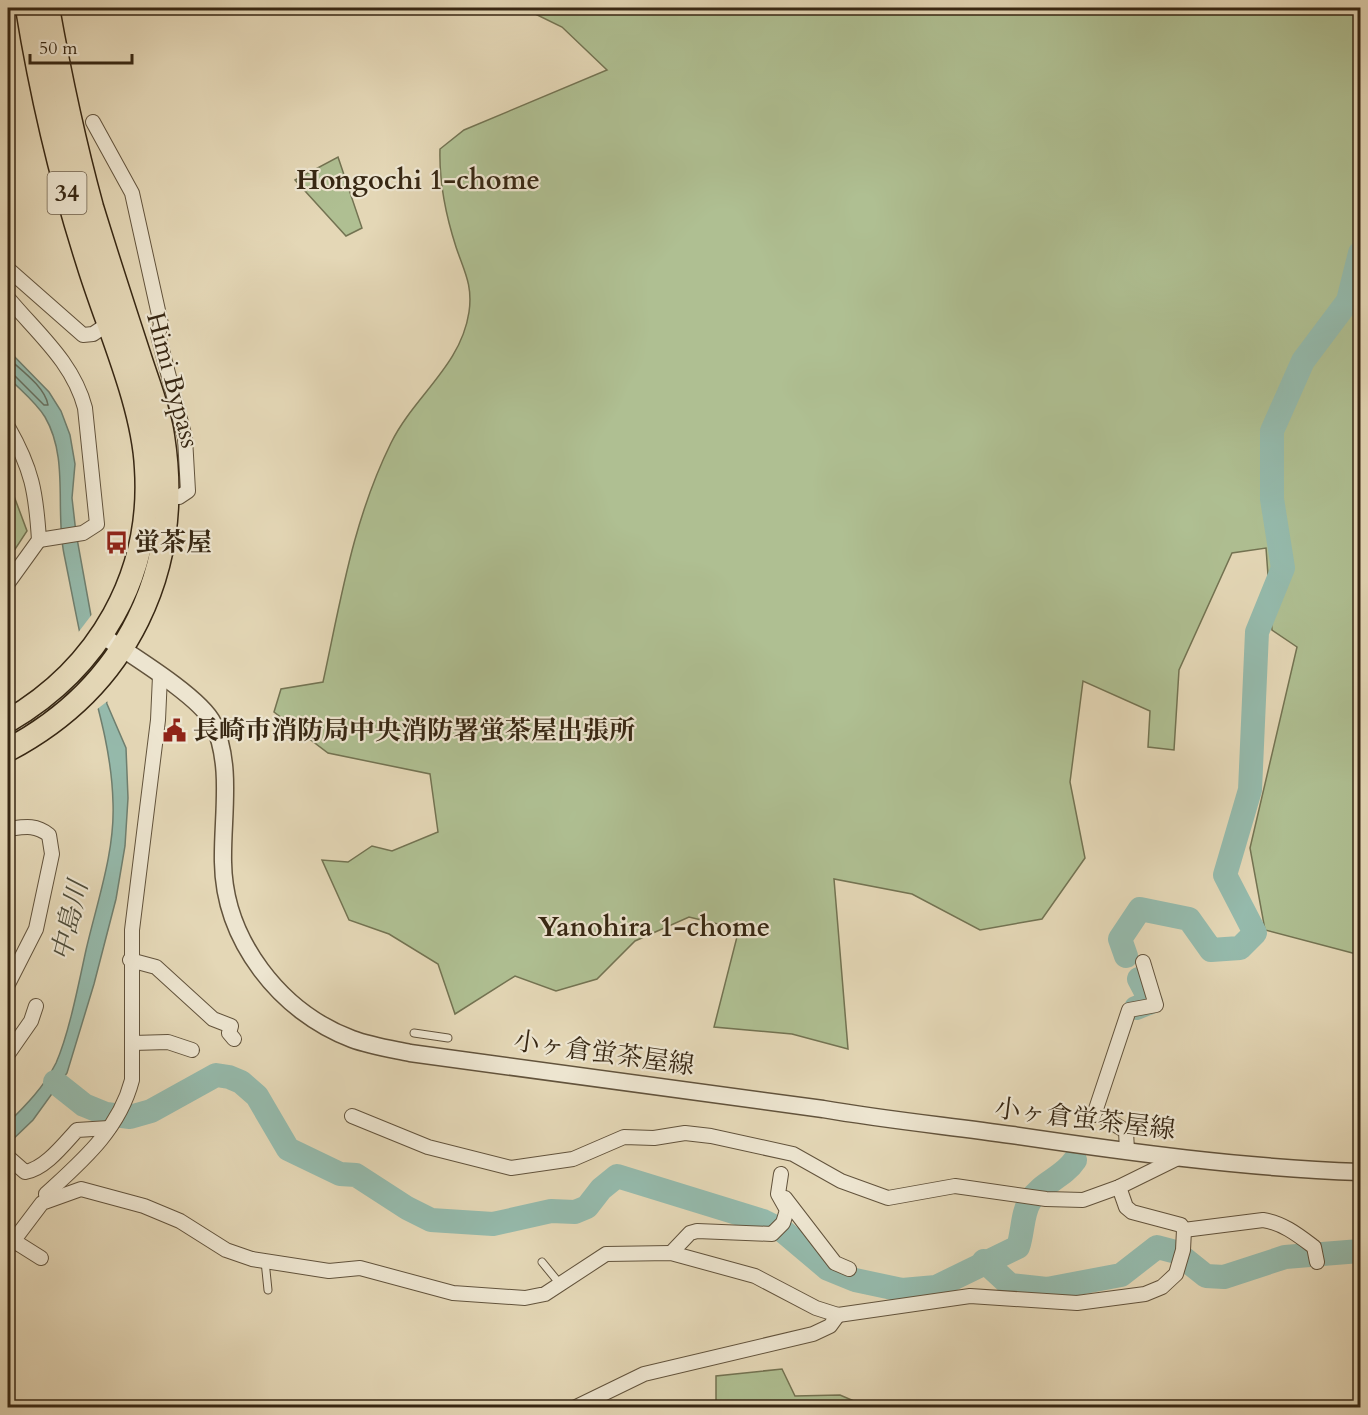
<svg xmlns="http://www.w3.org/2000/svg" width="1368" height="1415" viewBox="0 0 1368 1415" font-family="Cardo,'Noto Serif JP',serif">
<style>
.green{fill:#afbf92;stroke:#737352;stroke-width:1.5}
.water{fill:#95baac;stroke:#6f7f6f;stroke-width:1.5}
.pier{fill:#e4d7b6}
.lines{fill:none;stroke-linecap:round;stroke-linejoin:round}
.shore{stroke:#667060;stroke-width:1.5}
.river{stroke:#95baac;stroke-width:24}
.service-casing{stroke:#62533c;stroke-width:9}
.minor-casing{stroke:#62533c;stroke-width:16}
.tertiary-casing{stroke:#62533c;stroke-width:19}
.trunk-casing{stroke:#372713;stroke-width:25}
.service{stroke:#ede5d0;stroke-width:7}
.minor{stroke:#ede5d0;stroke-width:14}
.tertiary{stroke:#ede5d0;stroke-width:16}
.trunk{stroke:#e4d7b6;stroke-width:22}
.labels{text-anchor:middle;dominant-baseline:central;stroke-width:4.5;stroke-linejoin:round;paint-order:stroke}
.shield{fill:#ede5d0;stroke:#6e604c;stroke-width:1.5}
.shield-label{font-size:24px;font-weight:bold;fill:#372713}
.street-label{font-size:26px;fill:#372713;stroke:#ede5d0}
.poi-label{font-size:26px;font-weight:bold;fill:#372713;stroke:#ede5d0;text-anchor:start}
.neighbourhood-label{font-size:27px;font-weight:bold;fill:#372713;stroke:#ede5d0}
.water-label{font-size:27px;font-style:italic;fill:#4e4c39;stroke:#ede5d0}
</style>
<rect width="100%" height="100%" fill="#e4d7b6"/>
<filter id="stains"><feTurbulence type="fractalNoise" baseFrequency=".00333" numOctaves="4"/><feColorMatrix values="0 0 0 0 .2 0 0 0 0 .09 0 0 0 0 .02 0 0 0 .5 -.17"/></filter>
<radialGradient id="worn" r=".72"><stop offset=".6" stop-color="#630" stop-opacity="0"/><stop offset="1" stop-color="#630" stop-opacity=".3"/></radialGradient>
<!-- green -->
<g class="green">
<path d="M 523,8 L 1360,8 L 1360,955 L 1265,930 L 1250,848 L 1297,647 L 1272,630 L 1266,548 L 1232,553 L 1179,670 L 1174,750 L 1148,747 L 1150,711 L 1083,681 L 1070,782 L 1085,858 L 1042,919 L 980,930 L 912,894 L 834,879 L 848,1049 L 792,1034 L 714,1027 L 739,929 L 689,917 L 635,941 L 597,979 L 556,991 L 515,976 L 455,1014 L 438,964 L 389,934 L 349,920 L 322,860 L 348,862 L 372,846 L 392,851 L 438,832 L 430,774 L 328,753 L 274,712 L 281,689 L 323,682 C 341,599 353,520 391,443 C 414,396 461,366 469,312 C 473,285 464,271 456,247 C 446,216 439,181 440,149 L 464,130 L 607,70 L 562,27 Z"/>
<polygon points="338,157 362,228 346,236 295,180"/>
<polygon points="8,494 14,496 27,531 8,560"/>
<polygon points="782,1369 795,1396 840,1395 868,1407 716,1407 716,1376"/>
</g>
<!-- water -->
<path class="water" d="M 8,350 L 49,392 L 61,411 L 70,435 L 75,464 L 72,498 L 76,533 L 107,704 L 126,748 L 128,798 L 125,846 L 116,899 L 94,984 L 67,1073 L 33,1120 L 8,1144 L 8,1123 C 26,1105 44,1087 56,1063 C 69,1034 79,982 86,950 C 97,902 115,852 113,803 C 112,757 100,714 88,670 C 79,632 72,593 64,554 C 55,510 69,458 45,417 C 35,401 20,390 8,377 Z"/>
<!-- pier -->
<polygon class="pier" points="93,613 109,700 96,710 77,634"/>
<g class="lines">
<!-- shore -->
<path class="shore" d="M 8,358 C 21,370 45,387 48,405 L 44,405 L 14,375 L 8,373"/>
<!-- river -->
<g class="river">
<polyline points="1126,956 1120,939 1140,909 1189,919 1211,950 1240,948 1255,933 1225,875 1250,790 1257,632 1283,568 1272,499 1272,431 1303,361 1348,301 1360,253"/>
<polyline points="1136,1008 1151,1002 1139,979"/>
<path d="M 55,1082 L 84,1105 L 106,1114 L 130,1117 L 151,1111 L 216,1075 L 229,1077 L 241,1082 L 257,1096 L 288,1149 L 340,1174 L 356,1175 L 407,1208 L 431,1220 L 493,1224 L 551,1211 L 575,1212 L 587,1207 L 601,1189 L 617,1176 L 763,1221 L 783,1231 L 828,1269 L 855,1280 L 902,1290 L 936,1287 L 1018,1247 C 1023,1233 1022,1213 1030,1201 C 1042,1182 1063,1178 1075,1160"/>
<polyline points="984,1261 1010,1285 1047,1289 1121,1275 1157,1247 1176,1252 1206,1276 1224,1277 1285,1257 1360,1251"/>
</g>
<defs>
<g id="service">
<polyline points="414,1033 448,1038"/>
<polyline points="265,1261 268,1290"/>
<polyline points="542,1262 560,1284"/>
</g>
<g id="minor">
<polyline points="93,122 132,193 161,324 158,335 185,438 188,491 179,497 160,497"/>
<polyline points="8,269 83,335 93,334 108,324"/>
<path d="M 8,298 C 37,333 73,362 85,408 L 97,524 L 83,533 L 39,540"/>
<path d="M 8,427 C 32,469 36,492 39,540 L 8,583"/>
<path d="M 8,829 C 24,827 35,824 49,835 L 52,854 L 36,929 L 8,984"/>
<polyline points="130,960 156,967 213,1019 231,1026 229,1033 234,1039"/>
<polyline points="133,1043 168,1042 192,1050"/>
<polyline points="8,1054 31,1021 36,1006"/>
<polyline points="1094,1115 1129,1010 1156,1005 1143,962"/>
<polyline points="352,1116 428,1147 511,1168 573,1159 624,1137 654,1138 685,1133 711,1136 793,1154 841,1181 888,1198 955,1186 1046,1199 1083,1200 1119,1187 1180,1157"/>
<polyline points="1107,1120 1126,1131 1127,1151"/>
<path d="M 8,1157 L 25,1172 C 45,1169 64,1144 77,1130 L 109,1128"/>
<polyline points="785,1198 835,1263 849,1269"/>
<path d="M 47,1200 L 46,1194 C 82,1161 119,1130 132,1080 L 132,930 L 158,720 L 160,676"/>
<path d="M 1184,1230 L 1263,1220 C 1283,1223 1298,1235 1314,1247 L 1317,1262"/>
<polyline points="14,1241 41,1258"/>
<polyline points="8,1248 42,1203 81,1189 144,1206 180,1221 226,1250 252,1259 329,1271 360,1268 453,1293 525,1298 545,1294 606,1254 671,1253 755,1276 816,1308 838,1315 970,1296 1077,1303 1145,1294 1162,1287 1176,1274 1183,1250 1184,1230 1181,1225 1132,1212 1126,1207 1119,1187"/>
<polyline points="671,1253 690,1233 697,1231 772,1234 783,1223 787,1210 778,1194 781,1174"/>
<polyline points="574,1408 644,1374 813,1334 830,1326 838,1315"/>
</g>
<path id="tertiary" d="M 103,636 C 128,653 201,697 213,723 C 233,765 222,817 223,862 C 224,940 280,1012 352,1039 C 371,1046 391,1049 410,1053 L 823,1109 C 886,1120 949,1126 1012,1135 C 1127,1152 1244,1168 1360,1172"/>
<g id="trunk">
<path d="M 8,721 C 99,668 153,575 146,468 C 143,404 107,326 88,264 C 61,180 41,94 27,8"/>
<path d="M 8,750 C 127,687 184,570 163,436 C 159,408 147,380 139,354 C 123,305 107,256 92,207 C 74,141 60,75 48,8"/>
</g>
</defs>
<!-- service casing -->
<use href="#service" class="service-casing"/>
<!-- minor casing -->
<use href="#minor" class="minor-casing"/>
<!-- tertiary casing -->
<use href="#tertiary" class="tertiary-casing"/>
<!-- trunk casing -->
<use href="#trunk" class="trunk-casing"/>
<!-- service -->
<use href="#service" class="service"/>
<!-- minor -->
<use href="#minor" class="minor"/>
<!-- tertiary -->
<use href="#tertiary" class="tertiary"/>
<!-- trunk -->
<use href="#trunk" class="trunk"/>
</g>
<!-- icons -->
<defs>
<symbol id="bus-bare" viewBox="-9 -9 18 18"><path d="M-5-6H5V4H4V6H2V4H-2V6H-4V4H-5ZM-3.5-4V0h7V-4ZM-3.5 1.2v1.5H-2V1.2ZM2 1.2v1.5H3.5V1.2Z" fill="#8f2418" stroke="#ede5d0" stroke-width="2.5" paint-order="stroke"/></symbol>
<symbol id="civic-bare" viewBox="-9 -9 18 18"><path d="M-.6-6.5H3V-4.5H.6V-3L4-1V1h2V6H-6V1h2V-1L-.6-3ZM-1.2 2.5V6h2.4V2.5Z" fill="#8f2418" stroke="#ede5d0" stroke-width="2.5" paint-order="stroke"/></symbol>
</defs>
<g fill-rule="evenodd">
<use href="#bus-bare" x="100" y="526" width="33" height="33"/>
<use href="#civic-bare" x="158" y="714" width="33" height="33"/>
</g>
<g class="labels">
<!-- shield labels -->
<rect class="shield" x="47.5" y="172" width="39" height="42" rx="4.5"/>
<g class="shield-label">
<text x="67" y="193">34</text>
</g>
<!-- street labels -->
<g class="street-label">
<text transform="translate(173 380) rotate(75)">Himi Bypass</text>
<text transform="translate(604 1053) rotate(8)">小ヶ倉蛍茶屋線</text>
<text transform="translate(1085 1119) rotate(7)">小ヶ倉蛍茶屋線</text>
</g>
<!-- poi labels -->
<g class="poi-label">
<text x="134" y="542">蛍茶屋</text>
<text x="193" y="730">長崎市消防局中央消防署蛍茶屋出張所</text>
</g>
<!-- neighbourhood labels -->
<g class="neighbourhood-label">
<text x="418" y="180">Hongochi 1-chome</text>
<text x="654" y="927">Yanohira 1-chome</text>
</g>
<!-- water labels -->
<g class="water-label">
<text transform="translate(70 921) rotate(-77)">中島川</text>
</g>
</g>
<!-- margin -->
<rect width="1368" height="1415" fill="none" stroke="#e4d7b6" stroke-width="30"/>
<rect x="9" y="9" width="1350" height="1397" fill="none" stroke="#372713" stroke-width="3"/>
<rect x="15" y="15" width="1338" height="1385" fill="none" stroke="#372713" stroke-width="1.5"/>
<!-- scale -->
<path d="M30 54v9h102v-9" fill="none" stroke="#372713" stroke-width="3"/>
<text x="39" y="54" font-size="18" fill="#372713" stroke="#ede5d0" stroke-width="4.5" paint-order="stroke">50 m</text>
<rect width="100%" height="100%" filter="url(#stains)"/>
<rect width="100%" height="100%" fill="url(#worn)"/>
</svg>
